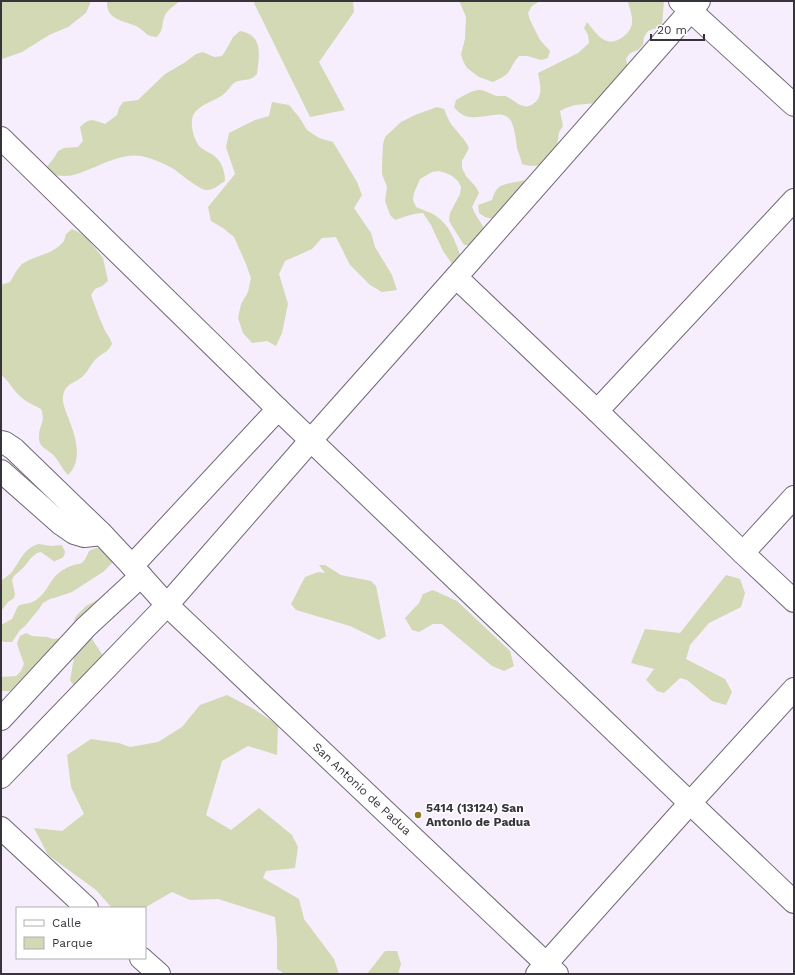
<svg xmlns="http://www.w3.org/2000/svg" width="795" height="975" viewBox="0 0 795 975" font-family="'Work Sans',sans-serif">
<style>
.green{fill:#d3d8b5}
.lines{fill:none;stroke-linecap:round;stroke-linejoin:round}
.minor-casing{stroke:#716777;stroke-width:24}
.minor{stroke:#fff;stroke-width:22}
.poi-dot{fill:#8d7a1f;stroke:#fff;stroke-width:1.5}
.labels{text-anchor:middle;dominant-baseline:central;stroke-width:3;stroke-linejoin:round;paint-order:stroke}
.street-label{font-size:12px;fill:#38343b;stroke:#fff}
.poi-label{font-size:12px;font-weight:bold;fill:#38343b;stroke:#fff;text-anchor:start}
</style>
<rect width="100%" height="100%" fill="#f7eefd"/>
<!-- green -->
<g class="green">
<polygon points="1,1 91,1 86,13 68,27 49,35 22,52 2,59 1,58"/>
<path d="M 107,1 L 180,1 C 174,6 166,10 164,18 C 161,28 164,28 157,37 C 145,36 146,32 138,27 C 124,20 106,21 107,1 Z"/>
<polygon points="253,1 353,1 354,12 319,62 345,110 310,117"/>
<path d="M 460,1 L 540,1 L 532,6 L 528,13 L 530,20 L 540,40 L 550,51 L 548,58 L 541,60 L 527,56 L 519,56 C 514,61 512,67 508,73 C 504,77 498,79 493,82 L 479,77 L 467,68 L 463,61 L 461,54 L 465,39 L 466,17 L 460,3 Z"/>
<path d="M 628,1 L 664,1 L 662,26 L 648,31 L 644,37 L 643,45 L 638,50 L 630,53 L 626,59 L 629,74 L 597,103 L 575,105 L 566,108 L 560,111 L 563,126 L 559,132 L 556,154 L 546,165 L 530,166 L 522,164 C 521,159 519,154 517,148 C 516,140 515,129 511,121 C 500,103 471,131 454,107 L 456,100 C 463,96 473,89 481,90 C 486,91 491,94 496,96 C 499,96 502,96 505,96 C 512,98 517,105 524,106 C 527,107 530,106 533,104 C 544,97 540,84 538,73 L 578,53 L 589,43 L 588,35 L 584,28 L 587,22 C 592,28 599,39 607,41 C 618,44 631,33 632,23 C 633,16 629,7 628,1 Z"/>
<path d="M 240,31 C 264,35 259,56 257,74 C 255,76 254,77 252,78 C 247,81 239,79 234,83 C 231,85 229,89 226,92 C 217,102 194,104 192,120 C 191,128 194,140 200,147 C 203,150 209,152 213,155 C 221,160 225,171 225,181 C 220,184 213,191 206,190 C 198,189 180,173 172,168 C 163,163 151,158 141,156 C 118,152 94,170 73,175 C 66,177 56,175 49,175 L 44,170 L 54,158 L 58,151 L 64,148 L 78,147 L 83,141 L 80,127 C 90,117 93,120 105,124 L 117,115 L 119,108 L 123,102 L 138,100 L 165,74 L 184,63 L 196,54 L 203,52 L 214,57 L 222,56 L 226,50 L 233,37 Z"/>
<polygon points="272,102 289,105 299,117 307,130 319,138 333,142 357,182 362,195 354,208 371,233 375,247 392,275 397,290 382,292 370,285 350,265 336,237 322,238 312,249 285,261 279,274 288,304 282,333 276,346 267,341 252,343 243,333 238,318 241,304 248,292 251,278 246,264 234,237 223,228 211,221 208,207 235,174 226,147 229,133 255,120 269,116"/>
<path d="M 437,107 L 444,109 C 446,114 448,119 451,124 C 457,132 465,139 469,148 L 462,161 L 462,168 L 466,176 L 476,187 L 479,193 L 472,207 C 475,215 480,221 484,228 L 477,241 L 472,245 L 464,245 L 449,221 L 450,213 L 460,194 L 461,187 L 458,181 L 452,176 L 446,173 L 439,171 L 432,172 L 420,179 L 414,193 L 413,200 L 416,207 C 422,210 431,212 436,216 C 451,226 456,244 462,260 L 455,268 L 443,251 L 431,225 L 423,213 C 413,213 404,217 395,220 L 390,215 L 385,201 L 387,187 L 382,174 L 382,166 L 383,144 L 385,137 L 401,122 L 415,115 Z"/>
<path d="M 526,180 L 529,185 L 493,219 L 485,217 L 479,213 L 478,205 L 492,200 C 493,196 495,191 498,188 C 503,183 518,182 526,180 Z"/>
<path d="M 72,229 L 80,233 L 87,238 L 103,258 L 108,281 L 102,286 L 95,289 L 91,295 C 95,305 98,316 103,326 C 106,334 109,335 112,344 C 107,353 104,352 97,358 C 91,363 89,370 84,375 C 76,384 66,381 63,396 C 62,404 66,411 68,417 C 75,435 84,460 68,475 C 62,469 60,463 55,457 C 49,449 38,449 39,436 C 39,425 46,422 41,409 C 34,405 26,402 21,397 C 13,391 9,380 1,375 L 1,285 L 10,282 L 17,270 L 22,264 L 29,260 L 50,252 L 58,247 L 64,241 L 66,234 Z"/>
<path d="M 39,544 L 51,546 L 62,545 L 65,552 L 64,556 L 62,558 L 55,561 L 55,562 L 41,552 L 37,553 L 31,558 L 24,567 L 14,576 L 12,580 L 15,594 L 14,598 L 8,602 L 1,611 L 1,581 C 4,578 8,576 11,573 C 20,562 23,548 39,544 Z"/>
<path d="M 96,548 L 103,549 L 114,561 L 103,572 L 72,592 L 57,597 L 50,599 L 43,603 L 39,609 L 25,626 L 20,630 L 12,642 L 5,642 L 1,641 L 1,625 L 12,619 L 18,606 C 24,603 31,604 36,600 C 47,593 50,579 60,572 C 64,569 70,566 74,565 C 76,564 78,564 80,564 C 85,562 87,555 89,551 Z"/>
<polygon points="319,565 325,565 341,575 371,581 376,586 386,636 379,640 350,626 296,610 291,604 305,577 318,572 325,573"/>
<polygon points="726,575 740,579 745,593 741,607 709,623 690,645 686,659 725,679 732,692 726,705 712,701 687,680 680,678 664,693 657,691 646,680 654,669 631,663 645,629 680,633"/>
<polygon points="433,590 457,601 510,651 514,666 504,671 492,666 442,624 433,624 419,632 412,630 405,618 419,603 423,594"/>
<polygon points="99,599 106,602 91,632 92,639 104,657 92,665 89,671 74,686 70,680 74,658 74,650 68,636 76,616 86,606"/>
<polygon points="26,633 32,636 47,637 53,639 60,638 64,643 24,691 1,691 1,676 2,677 16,676 21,671 24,664 19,650 17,643 20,636"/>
<polygon points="227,695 252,708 278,725 277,755 248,746 222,761 206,815 231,830 259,808 292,835 298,847 295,868 266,871 263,878 299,899 304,919 334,959 339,974 285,974 277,969 277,940 275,917 218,899 190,900 172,892 146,907 112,908 96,890 48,855 34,828 62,831 84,814 71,787 67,755 91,739 119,743 130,747 158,742 182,727 200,705"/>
<polygon points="385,951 397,951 401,964 398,974 367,974"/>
</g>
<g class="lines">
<defs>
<g id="minor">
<polyline points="680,1 794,105"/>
<polyline points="1,138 278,409 690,803 794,902"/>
<polyline points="456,277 597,411 743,553 794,601"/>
<polyline points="597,411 794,200"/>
<polyline points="1,442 5,443 14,449 102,534 132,566 167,605 557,974"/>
<polyline points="1,471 61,524 74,533 84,536 102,534"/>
<polyline points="743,553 794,497"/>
<polyline points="132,566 278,409"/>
<polyline points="1,719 86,627 141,576"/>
<polyline points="1,777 167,605 311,440 456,277 699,1"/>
<polyline points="1,828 87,908"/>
<polyline points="141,958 159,974"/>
<polyline points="537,974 690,803 794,689"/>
</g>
</defs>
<!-- minor casing -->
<use href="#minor" class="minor-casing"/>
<!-- minor -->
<use href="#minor" class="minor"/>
</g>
<!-- markers -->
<circle class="poi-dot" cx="418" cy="815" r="4"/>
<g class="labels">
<!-- street labels -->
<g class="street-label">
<text transform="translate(362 789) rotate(43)">San Antonio de Padua</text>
</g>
<!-- poi labels -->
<g class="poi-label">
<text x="426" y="808">5414 (13124) San<tspan x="426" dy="14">Antonio de Padua</tspan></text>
</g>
</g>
<!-- border -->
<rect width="795" height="975" fill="none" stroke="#38343b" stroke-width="4"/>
<!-- legend -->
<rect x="16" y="907" width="130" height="52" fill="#ffffff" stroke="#afaeb1"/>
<rect x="24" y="920" width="20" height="6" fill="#ffffff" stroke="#afaeb1"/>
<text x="52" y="927" font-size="12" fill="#38343b">Calle</text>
<rect x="24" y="937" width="20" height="12" fill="#d3d8b5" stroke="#afaeb1"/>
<text x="52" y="947" font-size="12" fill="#38343b">Parque</text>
<!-- scale -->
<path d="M651 34v6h53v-6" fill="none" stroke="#38343b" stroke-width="2"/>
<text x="657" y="34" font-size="12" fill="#38343b" stroke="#ffffff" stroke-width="3" paint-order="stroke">20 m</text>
</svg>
